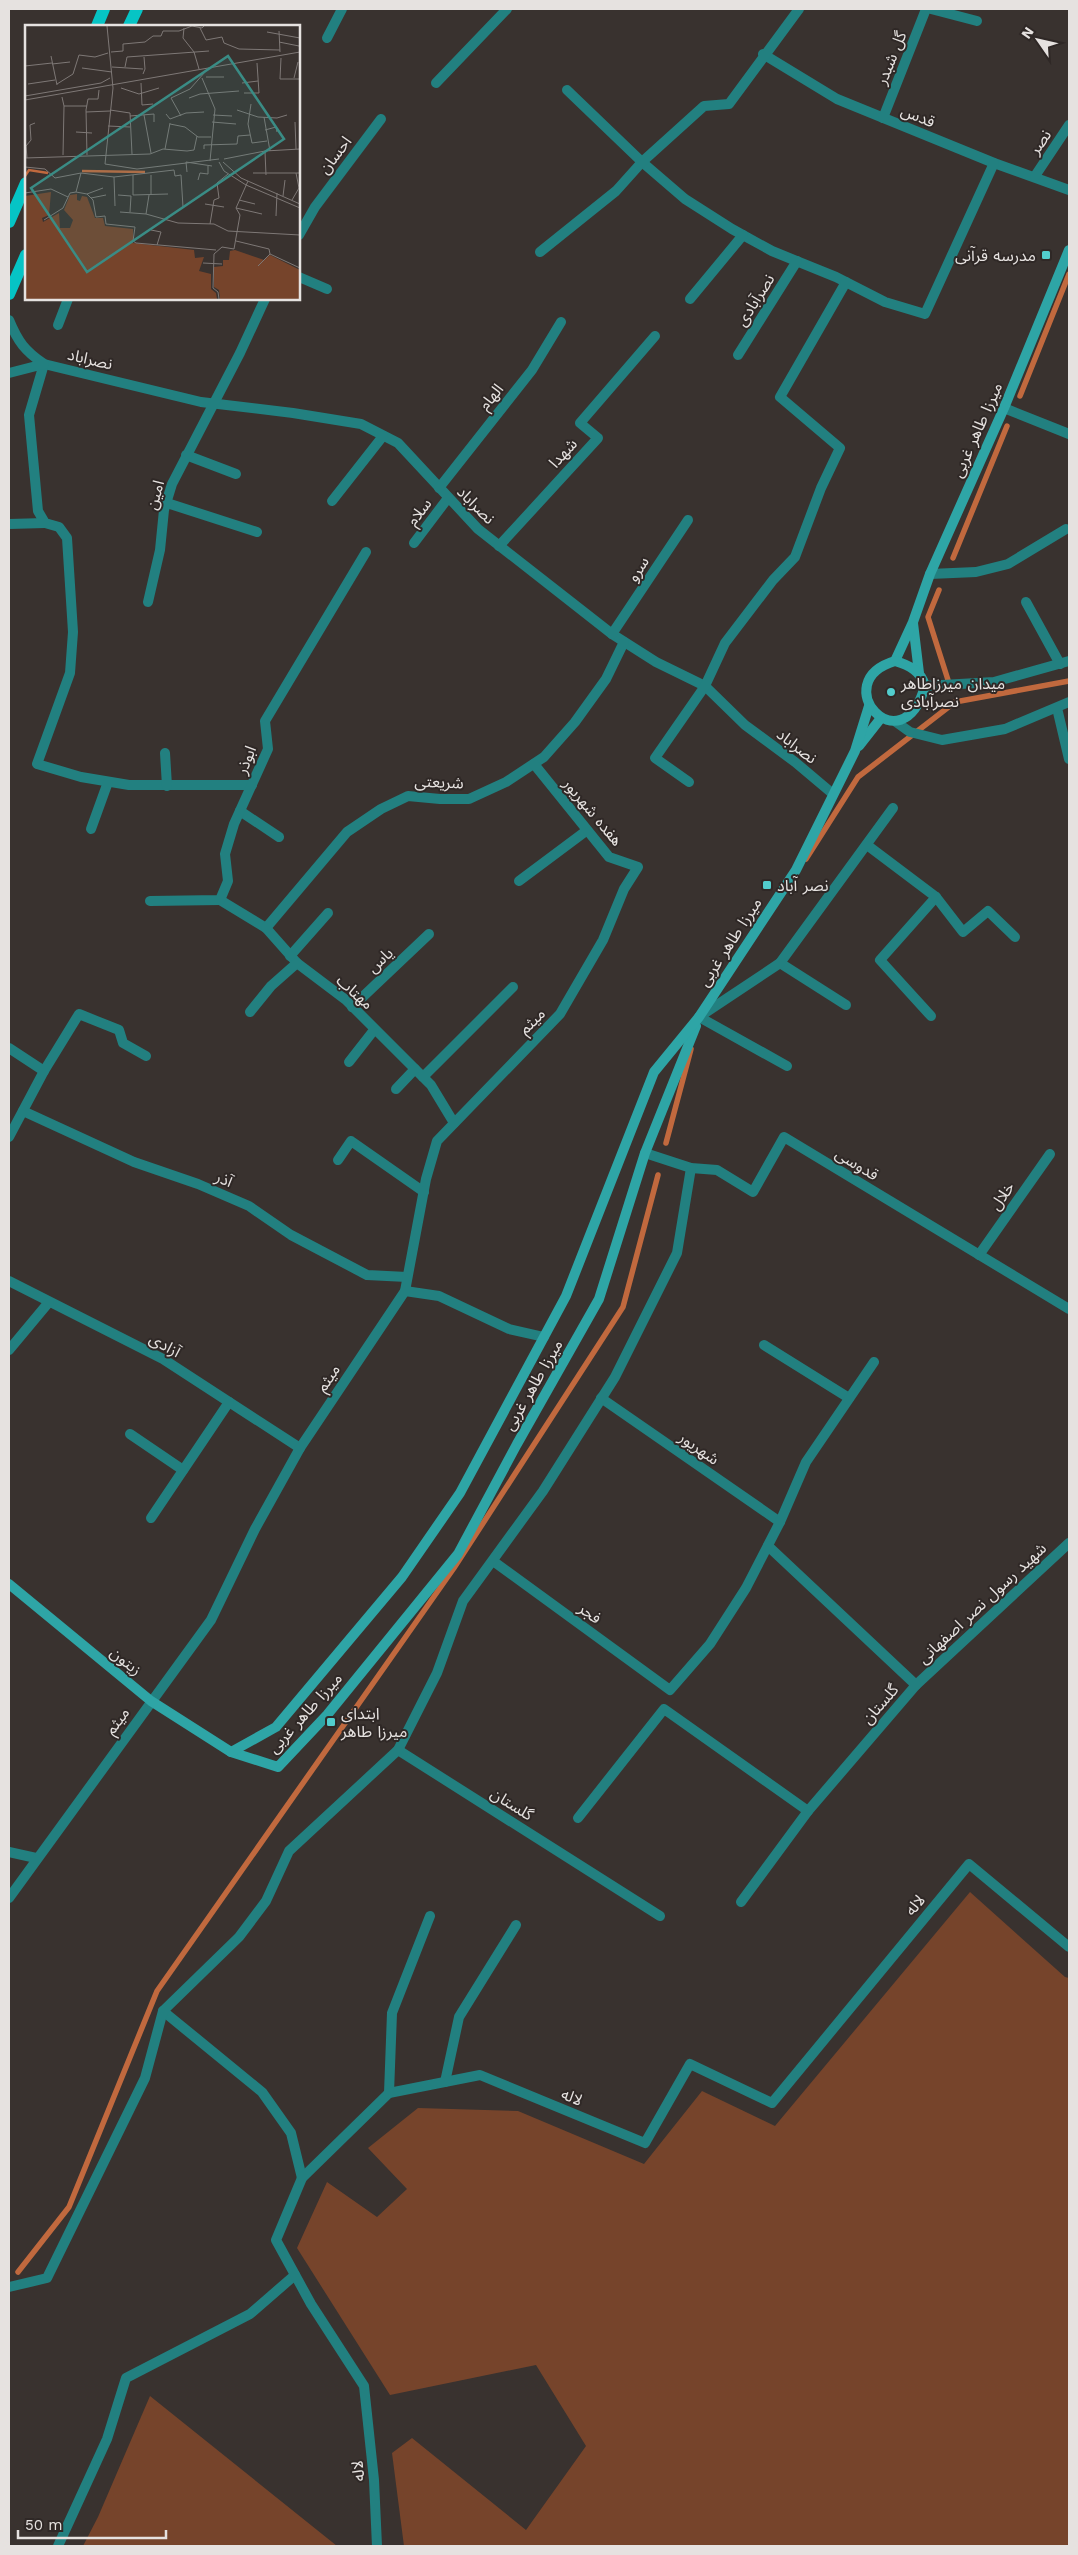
<svg xmlns="http://www.w3.org/2000/svg" width="1078" height="2555" viewBox="0 0 1078 2555" font-family="'Work Sans','Noto Sans Arabic',sans-serif">
<style>
.garden{fill:#76442b}
.lines{fill:none;stroke-linecap:round;stroke-linejoin:round}
.stream{stroke:#c1693e;stroke-width:5.5}
.minor{stroke:#228080;stroke-width:10}
.tertiary{stroke:#228080;stroke-width:10}
.secondary{stroke:#2ea5a6;stroke-width:10}
.primary{stroke:#06c4c5;stroke-width:12}
.poi-dot{fill:#52cdcd;stroke:#2f2826;stroke-width:2}
.labels{text-anchor:middle;dominant-baseline:central;stroke-width:4;stroke-linejoin:round;paint-order:stroke}
.street-label{font-size:16px;fill:#e6e2e0;stroke:#2f2826}
.poi-label{font-size:16px;fill:#e6e2e0;stroke:#2f2826;text-anchor:start}
.inset-river{fill:none;stroke:#c1693e;stroke-width:2.5}
.inset-road{fill:none;stroke:#7e7876;stroke-width:1}
.view{fill:#3a8c85;fill-opacity:0.15;stroke:#3a8c85;stroke-width:2.5}
.inset-edge{fill:none;stroke:#e6e2e0;stroke-width:2.5}
</style>
<rect width="100%" height="100%" fill="#39322f"/>
<!-- garden -->
<g class="garden">
<polygon points="970,1892 1065,1977 1069,1978 1069,2546 404,2546 392,2453 412,2438 526,2530 586,2446 536,2365 390,2395 297,2248 327,2182 377,2217 407,2189 368,2148 418,2108 518,2111 644,2164 702,2091 775,2126"/>
<polygon points="150,2396 337,2546 83,2546 98,2517"/>
</g>
<g class="lines">
<!-- stream -->
<g class="stream">
<polyline points="1020,396 1069,274"/>
<polyline points="953,558 1007,426"/>
<polyline points="939,590 928,617 948,680"/>
<polyline points="806,859 858,777 955,702 1069,681"/>
<polyline points="666,1143 691,1049"/>
<polyline points="18,2272 69,2207 157,1991 454,1568 623,1307 658,1175"/>
</g>
<!-- minor -->
<g class="minor">
<polyline points="931,9 977,21"/>
<polyline points="327,38 342,9"/>
<polyline points="763,54 837,99 994,163 1069,190"/>
<polyline points="436,83 507,9"/>
<polyline points="567,90 642,162 685,199 732,229 772,251 836,277 885,302 925,314 994,163"/>
<polyline points="883,118 926,9"/>
<polyline points="1035,176 1069,125"/>
<polyline points="299,235 315,207 381,119"/>
<polyline points="540,252 616,191 642,162 704,106 729,104 799,9"/>
<polyline points="299,277 327,289"/>
<polyline points="690,299 743,235"/>
<path d="M 9,320 C 18,342 25,351 44,364 L 201,402 L 293,413 L 361,424 L 398,443 L 478,529 L 612,634 L 656,662 L 705,686 L 745,725 L 795,762 L 833,794"/>
<polyline points="58,325 68,299"/>
<polyline points="738,355 797,261"/>
<polyline points="44,364 29,415 38,511 45,523 59,527 67,538 73,632 70,673 37,764 81,777 129,785 252,785"/>
<polyline points="9,373 44,364"/>
<polyline points="1004,408 1069,434"/>
<polyline points="186,455 236,474"/>
<polyline points="439,488 532,370 561,322"/>
<polyline points="332,501 383,436"/>
<polyline points="167,503 257,532"/>
<polyline points="9,524 45,523"/>
<polyline points="414,543 448,498"/>
<polyline points="499,546 598,438 580,423 655,336"/>
<polyline points="930,574 976,572 1008,564 1066,529"/>
<polyline points="148,602 160,550 164,510 172,484 240,353 265,299"/>
<polyline points="1026,602 1060,664"/>
<polyline points="612,634 688,520"/>
<polyline points="1057,708 1069,759"/>
<polyline points="165,753 167,786"/>
<polyline points="689,782 655,758 705,686 725,643 773,580 795,557 821,488 840,448 780,397 846,282"/>
<polyline points="240,811 279,837"/>
<polyline points="91,829 108,782"/>
<polyline points="867,845 936,897 880,960 931,1016"/>
<polyline points="519,881 586,831"/>
<polyline points="936,897 963,932 988,911 1015,937"/>
<polyline points="220,900 266,928 297,963 346,1000 431,1085 454,1123"/>
<polyline points="150,901 220,900 228,881 225,854 234,824 268,749 265,721 366,552"/>
<polyline points="266,928 347,832 381,809 408,796 440,799 469,799 506,782 544,757 575,722 606,679 624,642"/>
<polyline points="290,956 328,913"/>
<polyline points="780,963 846,1005"/>
<polyline points="352,1007 429,934"/>
<polyline points="250,1012 271,986 297,963"/>
<polyline points="9,1048 44,1071"/>
<polyline points="349,1062 374,1030"/>
<polyline points="787,1066 699,1017 780,963 893,808"/>
<polyline points="423,1077 513,987"/>
<polyline points="396,1089 415,1069"/>
<polyline points="23,1111 134,1162 198,1184 249,1206 291,1235 367,1275 407,1277"/>
<polyline points="9,1137 44,1071 79,1014 119,1030 123,1043 146,1056"/>
<polyline points="645,1153 691,1168 717,1170 753,1192 784,1137 1069,1309"/>
<polyline points="338,1160 351,1141 424,1192"/>
<polyline points="979,1255 1050,1154"/>
<polyline points="9,1281 163,1359 300,1448"/>
<polyline points="405,1291 439,1296 509,1329 544,1337"/>
<polyline points="764,1345 849,1398"/>
<polyline points="9,1350 49,1302"/>
<polyline points="601,1398 780,1522"/>
<polyline points="130,1434 183,1470"/>
<polyline points="151,1518 229,1402"/>
<polyline points="493,1561 670,1690 710,1644 746,1588 780,1522 806,1462 874,1362"/>
<polyline points="916,1685 1069,1543"/>
<polyline points="398,1750 660,1916"/>
<polyline points="578,1818 664,1709 808,1811"/>
<polyline points="9,1852 36,1858"/>
<polyline points="9,1898 211,1620 255,1529 300,1448 405,1291 426,1179 437,1141 560,1014 603,940 624,889 638,867 609,857 534,764"/>
<polyline points="741,1902 808,1811 916,1685 768,1546"/>
<polyline points="163,2011 262,2092 291,2133 302,2178"/>
<polyline points="445,2082 459,2017 516,1925"/>
<polyline points="389,2093 392,2013 430,1916"/>
<polyline points="9,2287 47,2278 145,2078 163,2011 239,1937 266,1901 289,1851 398,1750 437,1673 463,1601 543,1491 615,1377 677,1253 691,1168"/>
<polyline points="58,2546 107,2439 126,2378 250,2314 295,2275"/>
<polyline points="377,2546 374,2480 364,2386 311,2304 276,2240 302,2178 389,2093 480,2075 645,2143 690,2064 772,2103 969,1864 1069,1947"/>
</g>
<!-- tertiary -->
<g class="tertiary">
<polyline points="925,686 994,682 1069,661"/>
<polyline points="896,722 910,732 942,740 1005,729 1069,702"/>
</g>
<!-- secondary -->
<g class="secondary">
<polyline points="913,623 919,673"/>
<polyline points="895,661 913,622 930,574 1004,408 1069,250"/>
<path d="M 895,661 C 909,665 921,671 925,686 C 902,768 825,682 895,661 Z"/>
<polyline points="859,746 881,718"/>
<polyline points="9,1584 151,1701 231,1752 278,1767 327,1715 458,1554 517,1444 599,1299 645,1153 696,1026"/>
<polyline points="231,1752 276,1727 402,1577 460,1493 566,1296 654,1072 699,1017 796,870 855,751 869,706"/>
</g>
<!-- primary -->
<g class="primary">
<polyline points="97,26 104,9"/>
<polyline points="129,26 137,9"/>
<polyline points="9,222 26,183"/>
<polyline points="9,294 26,255"/>
</g>
</g>
<!-- markers -->
<g class="poi-dot">
<rect x="1041" y="250" width="10" height="10" rx="2.5"/>
<circle cx="891" cy="692" r="5"/>
<rect x="762" y="880" width="10" height="10" rx="2.5"/>
<rect x="326" y="1717" width="10" height="10" rx="2.5"/>
</g>
<g class="labels">
<!-- street labels -->
<g class="street-label">
<text transform="translate(891 58) rotate(-68)">گل شبدر</text>
<text transform="translate(918 116) rotate(22)">قدس</text>
<text transform="translate(1040 142) rotate(-56)">نصر</text>
<text transform="translate(335 155) rotate(-53)">احسان</text>
<text transform="translate(755 300) rotate(-58)">نصرآبادی</text>
<text transform="translate(90 359) rotate(13)">نصراباد</text>
<text transform="translate(491 397) rotate(-51)">الهام</text>
<text transform="translate(977 430) rotate(-66)">میرزا طاهر غربی</text>
<text transform="translate(563 453) rotate(-48)">شهدا</text>
<text transform="translate(155 495) rotate(-74)">امین</text>
<text transform="translate(476 505) rotate(45)">نصراباد</text>
<text transform="translate(419 512) rotate(-53)">سلام</text>
<text transform="translate(638 569) rotate(-57)">سرو</text>
<text transform="translate(797 746) rotate(38)">نصراباد</text>
<text transform="translate(246 760) rotate(-69)">ابوذر</text>
<text transform="translate(439 782) rotate(2)">شریعتی</text>
<text transform="translate(593 812) rotate(50)">هفده شهریور</text>
<text transform="translate(730 942) rotate(-57)">میرزا طاهر غربی</text>
<text transform="translate(380 960) rotate(-43)">یاس</text>
<text transform="translate(355 992) rotate(42)">مهتاب</text>
<text transform="translate(532 1021) rotate(-44)">میثم</text>
<text transform="translate(857 1164) rotate(31)">قدوسی</text>
<text transform="translate(224 1179) rotate(23)">آذر</text>
<text transform="translate(1002 1196) rotate(-55)">خلال</text>
<text transform="translate(165 1345) rotate(29)">آزادی</text>
<text transform="translate(328 1378) rotate(-56)">میثم</text>
<text transform="translate(533 1385) rotate(-60)">میرزا طاهر غربی</text>
<text transform="translate(699 1448) rotate(35)">شهریور</text>
<text transform="translate(982 1603) rotate(-43)">شهید رسول نصر اصفهانی</text>
<text transform="translate(590 1613) rotate(36)">فجر</text>
<text transform="translate(126 1661) rotate(39)">زیتون</text>
<text transform="translate(880 1704) rotate(-49)">گلستان</text>
<text transform="translate(305 1713) rotate(-48)">میرزا طاهر غربی</text>
<text transform="translate(117 1721) rotate(-54)">میثم</text>
<text transform="translate(512 1804) rotate(32)">گلستان</text>
<text transform="translate(915 1905) rotate(-51)">لاله</text>
<text transform="translate(572 2097) rotate(22)">لاله</text>
<text transform="translate(358 2471) rotate(-95)">لاله</text>
</g>
<!-- poi labels -->
<g class="poi-label">
<text x="1036" y="255" text-anchor="end">مدرسه قرآنی</text>
<text x="901" y="683">میدان میرزاطاهر<tspan x="901" dy="18">نصرآبادی</tspan></text>
<text x="777" y="885">نصر آباد</text>
<text x="341" y="1713">ابتدای<tspan x="341" dy="18">میرزا طاهر</tspan></text>
</g>
</g>
<!-- overview -->
<g transform="translate(25 25)">
<rect width="275" height="275" fill="#39322f"/>
<path d="M 26,167 L 24,190 L 17,193 L 18,197 L 34,188 L 35,203 L 45,203 L 48,195 L 39,185 L 45,170 L 52,169 L 52,175 L 55,176 L 57,171 L 62,172 L 70,193 L 78,193 L 80,201 L 108,204 L 108,218 L 169,225 L 170,233 L 179,232 L 174,246 L 186,249 L 186,264 L 191,268 L 192,274 L 0,274 L 0,171 ZM 210,225 L 239,235 L 245,230 L 275,245 L 275,274 L 195,274 L 194,265 L 189,262 L 189,242 L 198,241 L 198,235 L 204,235 L 205,226 Z" fill="#76442b"/>
<path class="inset-river" d="M 57,146 L 120,147M 0,151 L 4,145 L 23,148"/>
<path class="inset-road" d="M 159,3 L 158,13 L 169,27 L 174,44M 175,3 L 181,15 L 197,12 L 199,18 L 214,24 L 255,25M 254,6 L 255,27M 242,7 L 275,13M 254,17 L 274,21M 86,27 L 98,26 L 98,19 L 120,17 L 128,11 L 136,11 L 138,6 L 154,6 L 167,1 L 177,3 L 179,1M 26,31 L 32,60M 256,33 L 255,54 L 275,54M 27,39 L 45,37M 0,41 L 27,38M 87,42 L 118,44M 100,42 L 102,32 L 184,26M 57,43 L 87,47M 118,49 L 120,44 L 119,32M 181,52 L 199,52M 177,53 L 190,84 L 185,136M 269,53 L 273,37M 116,58 L 117,80 L 128,79M 217,58 L 233,56M 3,59 L 30,55M 32,59 L 48,49 L 54,30 L 70,32 L 83,28M 96,63 L 114,69 L 134,63M 219,68 L 234,68 L 232,38M 0,71 L 76,58 L 85,53M 37,72 L 39,81 L 62,81M 164,73 L 175,69 L 214,66M 0,75 L 275,27M 226,79 L 223,99 L 227,118 L 242,116M 85,85 L 105,88 L 107,129M 212,85 L 233,92 L 252,93 L 262,90M 61,87 L 85,86M 141,89 L 145,94 L 161,88 L 179,87M 119,90 L 126,128M 188,90 L 207,91M 105,91 L 129,89 L 129,97M 156,91 L 146,73 L 165,64 L 180,47M 239,92 L 245,126M 187,97 L 211,99M 270,97 L 271,124M 145,99 L 160,102 L 173,112 L 186,112M 83,101 L 105,102M 240,105 L 251,102 L 252,107M 51,107 L 67,108M 140,124 L 145,98M 179,124 L 179,120 L 212,119 L 213,111 L 225,110M 240,127 L 241,150M 38,130 L 39,81M 62,130 L 61,85 L 63,74 L 73,74 L 74,65M 0,133 L 125,129 L 138,124 L 162,126 L 169,125 L 172,111M 2,133 L 1,121 L 6,115 L 5,100 L 10,98M 199,134 L 240,126 L 275,124M 194,137 L 199,146 L 221,160 L 275,183M 198,137 L 216,153 L 275,179M 80,139 L 88,63 L 82,1M 80,139 L 112,144 L 194,134M 0,142 L 20,144 L 30,153 L 56,148 L 89,152 L 149,145M 149,145 L 150,151 L 156,150 L 158,182M 162,147 L 161,137 L 187,141M 228,148 L 275,148M 108,150 L 108,170 L 143,169M 89,152 L 90,181M 173,155 L 175,148 L 183,149 L 183,141M 51,167 L 56,148M 0,168 L 26,164 L 43,172M 62,169 L 78,163M 93,170 L 106,171 L 105,187M 126,170 L 126,150M 258,171 L 260,155M 66,173 L 81,170M 214,175 L 230,179M 267,175 L 274,163 L 271,148M 180,179 L 199,182M 211,183 L 237,189M 95,187 L 121,189 L 124,170M 121,189 L 153,198 L 189,199 L 203,206 L 275,210M 251,191 L 252,168M 19,195 L 38,183 L 45,168 L 51,167 L 62,169 L 68,175 L 71,192 L 80,191 L 81,199 L 110,202 L 108,216 L 111,218 L 191,225M 185,199 L 189,175 L 194,173 L 192,158 L 203,149M 126,205 L 136,207 L 132,220M 211,216 L 244,224 L 245,229 L 275,243M 178,238 L 197,239M 233,241 L 245,229M 194,274 L 193,267 L 188,263 L 189,229 L 197,222 L 209,224 L 215,190 L 211,183 L 223,156"/>
<path class="view" d="M 203,31 L 259,114 L 62,247 L 6,163 Z"/>
<rect width="275" height="275" class="inset-edge"/>
</g>
<!-- border -->
<rect width="1078" height="2555" fill="none" stroke="#e6e2e0" stroke-width="20"/>
<!-- north arrow -->
<g transform="translate(1038 40) rotate(304)" stroke="#2f2826" stroke-width="4" paint-order="stroke">
<path d="M0-4L9 19L0 12L-9 19Z" fill="#e6e2e0"/>
<text y="-8" font-size="14" font-weight="bold" text-anchor="middle" fill="#e6e2e0">N</text>
</g>
<!-- scale -->
<path d="M18 2530v8h148v-8" fill="none" stroke="#e6e2e0" stroke-width="2.5"/>
<text x="25" y="2530" font-size="15" fill="#e6e2e0" stroke="#2f2826" stroke-width="4" paint-order="stroke">50 m</text>
</svg>
